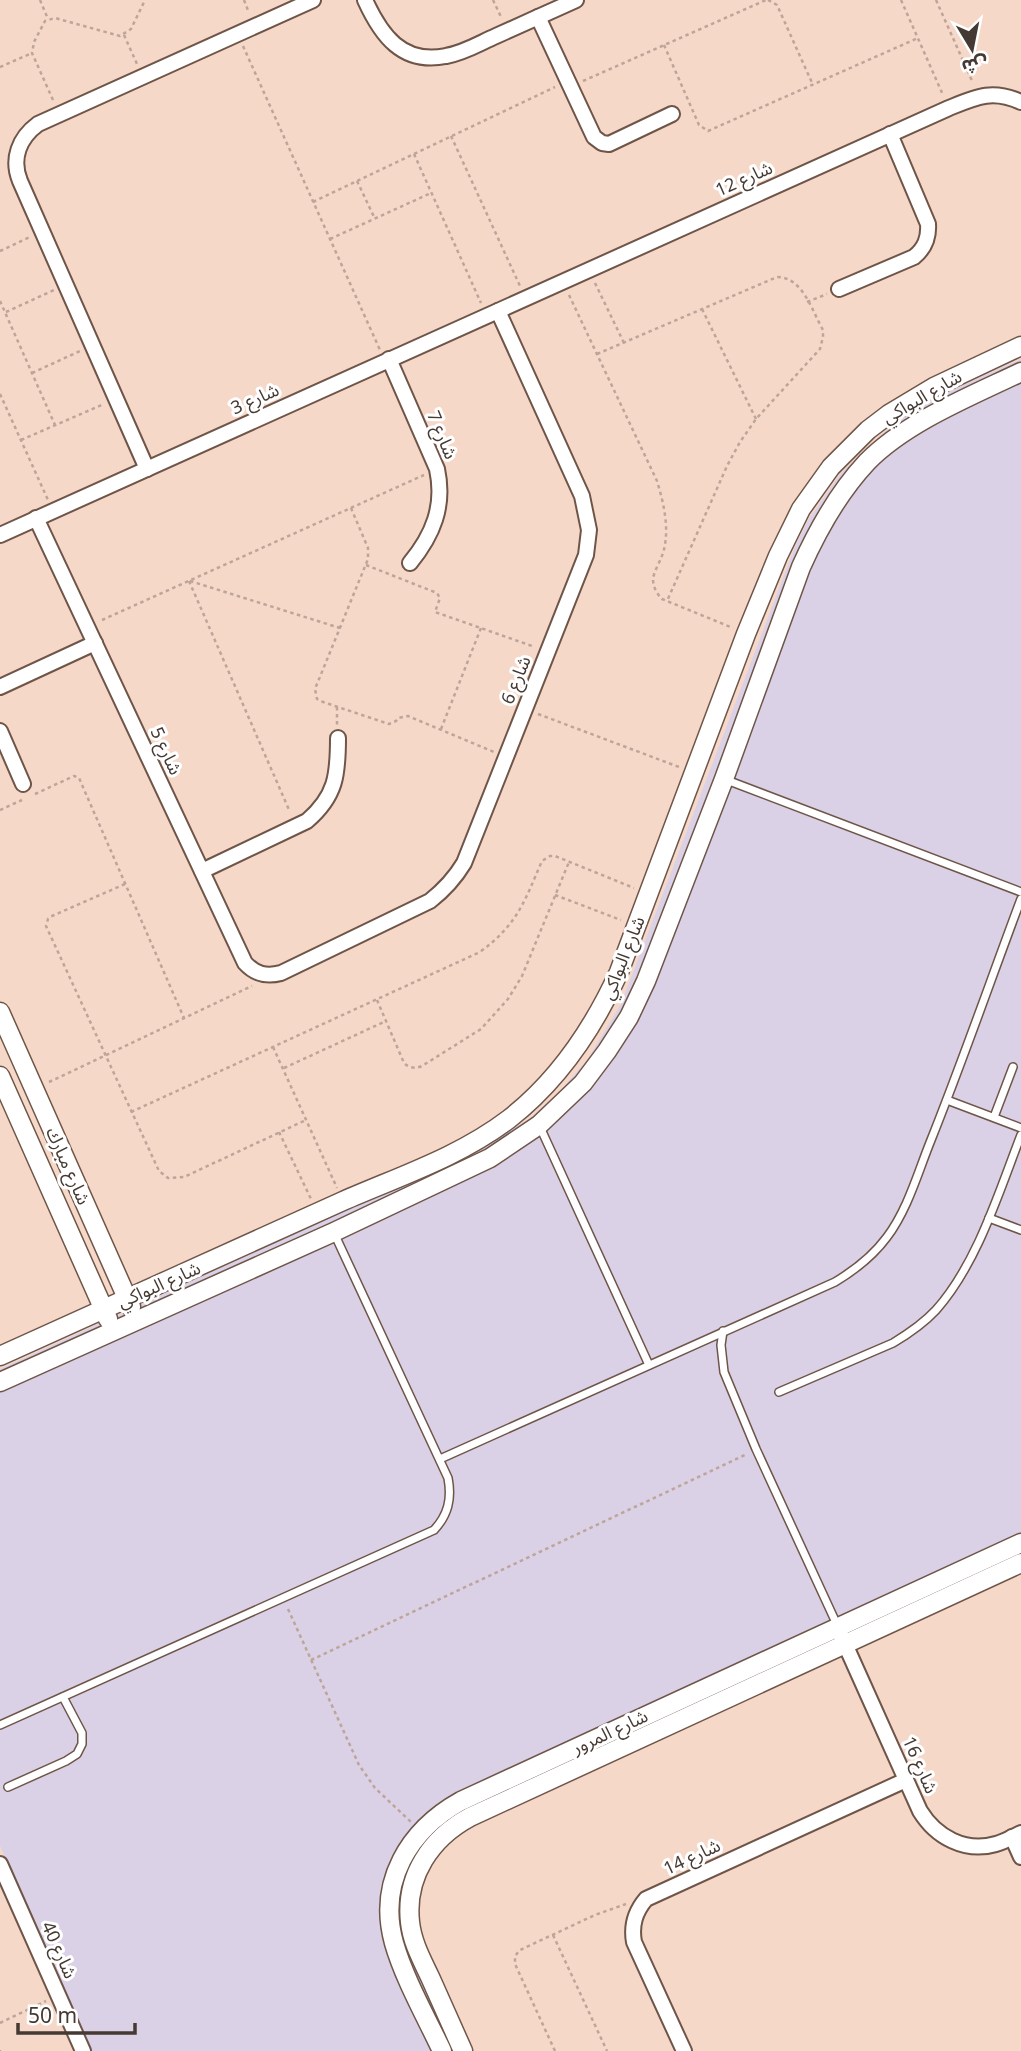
<svg xmlns="http://www.w3.org/2000/svg" width="1021" height="2051" viewBox="0 0 1021 2051" font-family="Georgia,'Noto Sans Arabic',serif">
<style>
.commercial{fill:#dad1e6}
.lines{fill:none;stroke-linecap:round;stroke-linejoin:round}
.service-casing{stroke:#6e5548;stroke-width:10}
.minor-casing{stroke:#6e5548;stroke-width:18}
.tertiary-casing{stroke:#6e5548;stroke-width:21}
.path{stroke:#bda599;stroke-width:2.5;stroke-dasharray:3.5 3.5;stroke-linecap:butt}
.service{stroke:#fff;stroke-width:7}
.minor{stroke:#fff;stroke-width:14}
.tertiary{stroke:#fff;stroke-width:18}
.labels{text-anchor:middle;dominant-baseline:central;stroke-width:6;stroke-linejoin:round;paint-order:stroke}
.street-label{font-size:18px;fill:#453933;stroke:#fff}
</style>
<rect width="100%" height="100%" fill="#f6d8c9"/>
<!-- commercial -->
<polygon class="commercial" points="1021,359 1021,1552 448,1822 435,1830 425,1840 409,1864 401,1889 400,1919 408,1952 453,2051 91,2051 0,1846 0,1369 458,1159 528,1120 559,1092 587,1060 621,1004 794,549 808,520 841,473 894,423 931,400"/>
<g class="lines">
<defs>
<g id="service">
<polyline points="724,779 1021,892"/>
<polyline points="947,1100 1021,1128"/>
<polyline points="994,1117 1013,1067"/>
<polyline points="540,1127 649,1365"/>
<polyline points="989,1218 1021,1230"/>
<polyline points="723,1331 721,1345 724,1372 756,1449 838,1627"/>
<path d="M 779,1392 L 893,1343 C 908,1334 923,1324 936,1310 C 977,1264 999,1192 1021,1135"/>
<path d="M 440,1459 L 835,1282 C 855,1270 873,1256 887,1237 C 908,1209 918,1172 931,1140 C 963,1060 991,979 1021,899"/>
<path d="M 0,1725 L 434,1530 C 448,1515 452,1499 448,1478 L 334,1233"/>
<polyline points="8,1787 66,1761 77,1754 82,1744 82,1733 63,1697"/>
</g>
<g id="minor">
<path d="M 365,0 C 381,35 402,65 446,56 C 464,53 480,43 496,36 C 523,24 549,12 576,0"/>
<polyline points="538,17 594,137 602,143 609,144 672,114"/>
<path d="M 839,289 L 914,257 C 925,248 929,238 928,224 L 890,134"/>
<path d="M 389,359 L 437,469 C 445,506 433,535 410,563"/>
<path d="M 147,469 L 20,181 C 11,159 19,138 38,124 L 313,0"/>
<path d="M 36,518 L 245,963 C 255,974 266,977 281,973 L 430,901 C 444,890 455,878 464,863 L 586,555 L 589,530 L 582,496 L 498,311"/>
<path d="M 0,535 L 949,108 C 976,97 992,89 1021,102"/>
<polyline points="0,687 95,643"/>
<polyline points="0,731 23,784"/>
<path d="M 202,871 L 307,821 C 336,796 338,775 338,738"/>
<path d="M 841,1635 L 920,1811 C 936,1837 965,1853 996,1844 C 1004,1842 1013,1837 1021,1833"/>
<polyline points="1012,1837 1021,1857"/>
<polyline points="0,1864 83,2051"/>
<path d="M 684,2051 L 634,1942 C 631,1925 635,1912 646,1899 L 906,1780"/>
</g>
<g id="tertiary">
<polyline points="0,1012 131,1307"/>
<polyline points="0,1076 108,1319"/>
<path d="M 0,1356 C 115,1305 228,1252 343,1201 C 400,1176 459,1157 509,1119 C 559,1080 593,1029 619,972 L 746,634 L 778,556 L 801,509 L 831,467 L 868,430 L 889,414 L 934,387 L 1021,346"/>
<path d="M 0,1382 L 334,1232 L 490,1158 L 539,1125 L 583,1083 L 607,1051 L 629,1017 L 646,981 L 724,779 L 801,567 C 818,529 838,493 867,462 C 906,422 971,396 1021,372"/>
<path d="M 442,2051 C 426,2017 404,1978 394,1943 C 377,1882 409,1830 461,1801 L 1021,1543"/>
<path d="M 463,2051 C 452,2026 441,2002 430,1977 C 422,1960 412,1942 410,1922 C 405,1876 431,1838 470,1817 L 1021,1563"/>
</g>
</defs>
<!-- service casing -->
<use href="#service" class="service-casing"/>
<!-- minor casing -->
<use href="#minor" class="minor-casing"/>
<!-- tertiary casing -->
<use href="#tertiary" class="tertiary-casing"/>
<!-- path -->
<g class="path">
<polyline points="40,0 48,19"/>
<polyline points="244,0 249,13"/>
<polyline points="493,0 502,19"/>
<polyline points="768,0 777,5 813,85"/>
<polyline points="901,0 943,95"/>
<polyline points="936,0 973,83"/>
<polyline points="124,35 137,64"/>
<polyline points="664,45 699,125 708,131 918,38"/>
<polyline points="243,46 380,350"/>
<polyline points="0,67 32,53"/>
<polyline points="583,81 766,0"/>
<polyline points="53,100 32,53 34,42 45,21 55,18 120,36 131,29 145,0"/>
<polyline points="451,136 520,286"/>
<polyline points="414,154 481,303"/>
<polyline points="357,181 375,219"/>
<polyline points="313,202 555,87"/>
<polyline points="330,239 431,193"/>
<polyline points="0,251 30,237"/>
<polyline points="595,283 624,343"/>
<path d="M 569,295 L 657,481 C 664,504 670,530 663,553 C 660,562 654,571 653,579 C 653,587 657,594 662,599 L 733,628"/>
<polyline points="0,301 55,425"/>
<polyline points="807,302 827,294"/>
<polyline points="702,309 756,419"/>
<polyline points="6,312 54,290"/>
<path d="M 597,354 L 777,277 C 803,277 812,311 823,330 L 823,337 L 820,349 L 756,419 L 740,442 L 727,466 L 667,601"/>
<polyline points="32,373 80,351"/>
<polyline points="0,394 48,500"/>
<polyline points="21,440 104,404"/>
<polyline points="351,508 368,548 368,559 315,689 317,699 323,702 389,724 396,721 398,718 408,716 494,752"/>
<polyline points="366,565 437,593 440,598 435,612 535,647"/>
<polyline points="189,581 290,812"/>
<polyline points="190,581 340,628"/>
<polyline points="102,620 424,475"/>
<polyline points="337,707 337,725"/>
<polyline points="538,714 679,767"/>
<polyline points="441,729 481,628"/>
<polyline points="35,794 74,776 79,778 184,1018"/>
<polyline points="0,810 22,800"/>
<polyline points="125,884 52,916 48,919 46,926 159,1171 168,1178 184,1177 306,1120"/>
<polyline points="555,895 621,920"/>
<path d="M 377,1000 L 404,1063 C 409,1068 415,1069 422,1066 L 481,1029 L 508,999 L 522,976 L 569,862"/>
<polyline points="273,1047 337,1188"/>
<polyline points="284,1068 386,1021"/>
<polyline points="49,1082 252,986"/>
<path d="M 131,1112 L 480,952 C 518,924 524,902 542,861 L 550,856 L 555,856 L 634,888"/>
<polyline points="279,1132 311,1199"/>
<polyline points="288,1609 359,1765 375,1788 411,1822"/>
<polyline points="311,1660 747,1454"/>
<polyline points="553,1935 607,2051"/>
<polyline points="0,2023 46,2001"/>
<polyline points="0,2050 0,2051"/>
<polyline points="555,2051 515,1964 515,1956 520,1950 595,1915 626,1904"/>
</g>
<!-- service -->
<use href="#service" class="service"/>
<!-- minor -->
<use href="#minor" class="minor"/>
<!-- tertiary -->
<use href="#tertiary" class="tertiary"/>
</g>
<g class="labels">
<!-- street labels -->
<g class="street-label">
<text transform="translate(744 179) rotate(-24)">شارع 12</text>
<text transform="translate(922 397) rotate(-30)">شارع البواكي</text>
<text transform="translate(255 399) rotate(-24)">شارع 3</text>
<text transform="translate(442 435) rotate(67)">شارع 7</text>
<text transform="translate(516 680) rotate(-68)">شارع 6</text>
<text transform="translate(166 751) rotate(65)">شارع 5</text>
<text transform="translate(623 958) rotate(-68)">شارع البواكي</text>
<text transform="translate(68 1166) rotate(66)">شارع مبارك</text>
<text transform="translate(159 1285) rotate(-24)">شارع البواكي</text>
<text transform="translate(610 1732) rotate(-25)">شارع المرور</text>
<text transform="translate(920 1765) rotate(66)">شارع 16</text>
<text transform="translate(692 1857) rotate(-25)">شارع 14</text>
<text transform="translate(59 1950) rotate(66)">شارع 40</text>
</g>
</g>
<!-- north arrow -->
<g transform="translate(972 49) rotate(170)" stroke="#ffffff" stroke-width="5" paint-order="stroke">
<path d="M0-5L12 26L0 18L-12 26Z" fill="#453933"/>
<text y="-10" font-size="19" font-weight="bold" text-anchor="middle" fill="#453933">ش</text>
</g>
<!-- scale -->
<path d="M18 2023v10h117v-10" fill="none" stroke="#453933" stroke-width="3.5"/>
<text x="28" y="2023" font-size="21" fill="#453933" stroke="#ffffff" stroke-width="5" paint-order="stroke">50 m</text>
</svg>
